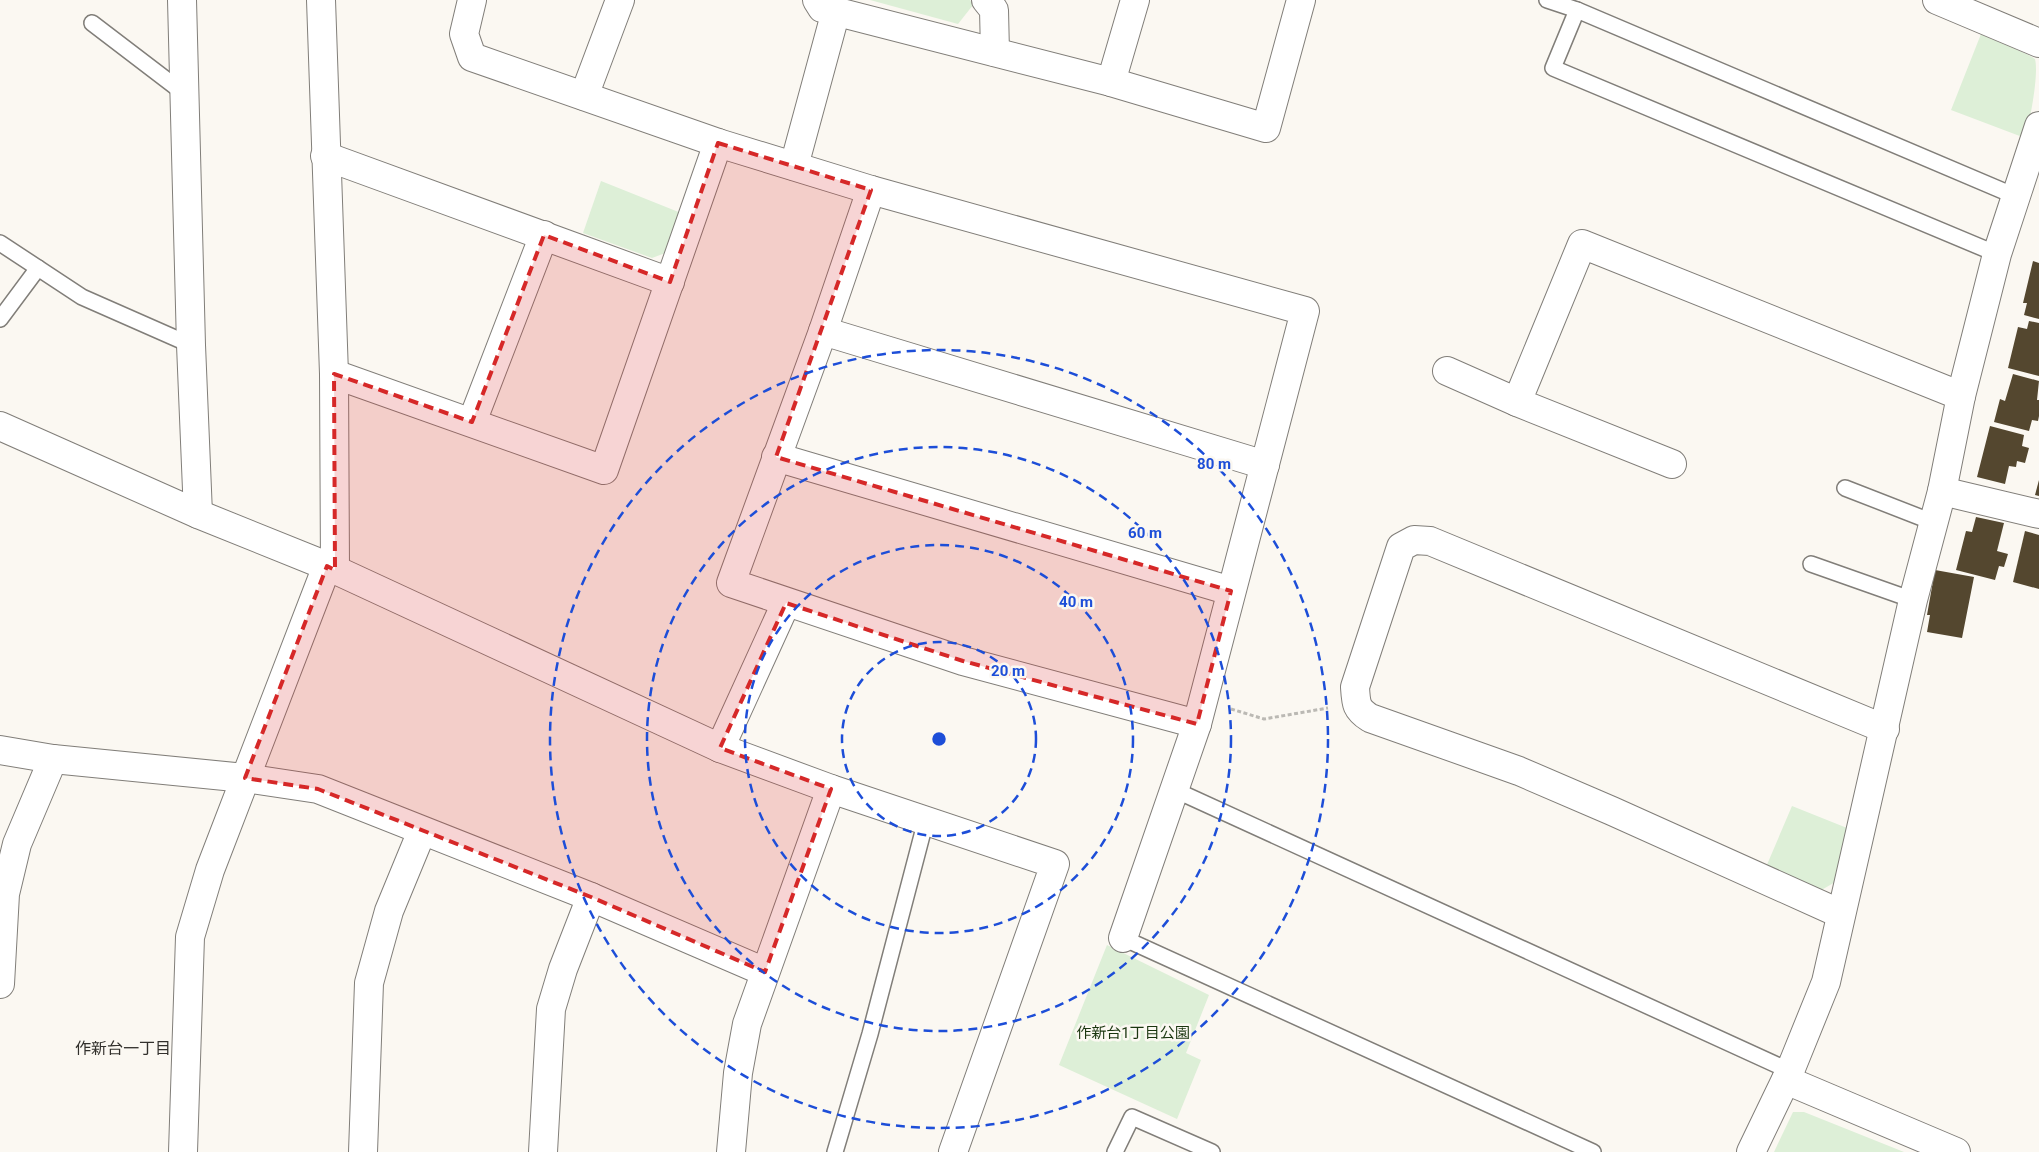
<svg xmlns="http://www.w3.org/2000/svg" width="2039" height="1152" viewBox="0 0 2039 1152" font-family="Roboto,'Noto Sans JP',sans-serif">
<style>
.green{fill:#ddefd7}
.building{fill:#54472f}
.lines{fill:none;stroke-linecap:round;stroke-linejoin:round}
.lane-casing{stroke:#817e79;stroke-width:18}
.street-casing{stroke:#817e79;stroke-width:30}
.path{stroke:#bbb9b4;stroke-width:3;stroke-dasharray:4 2.5;stroke-linecap:butt}
.lane{stroke:#fff;stroke-width:15}
.street{stroke:#fff;stroke-width:28}
.marked{fill:#d62828;fill-opacity:0.2;stroke:#d62828;stroke-width:4;stroke-dasharray:10 6;stroke-linejoin:round}
.ring{fill:none;stroke:#1d4ed8;stroke-width:2.5;stroke-dasharray:9 6}
.labels{text-anchor:middle;dominant-baseline:central;stroke-width:5;stroke-linejoin:round;paint-order:stroke}
.park-label{font-size:15px;fill:#1a360f;stroke:#fbf8f2}
.neighbourhood-label{font-size:16px;fill:#32302c;stroke:#fbf8f2}
.centre{fill:#1d4ed8;stroke:#fbf8f2;stroke-width:2.5}
.ring-label{font-size:15px;text-anchor:middle;font-weight:bold;fill:#1d4ed8;stroke:#fbf8f2;stroke-width:5;stroke-linejoin:round;paint-order:stroke}
</style>
<rect width="100%" height="100%" fill="#fbf8f2"/>
<!-- green -->
<g class="green">
<polygon points="870,0 970,0 973,5 958,24"/>
<path d="M 1981,34 C 1990,39 2030,54 2035,59 C 2039,74 2030,121 2025,138 L 1951,110 Z"/>
<polygon points="601,181 681,213 668,252 652,258 583,233"/>
<polygon points="1792,806 1847,828 1837,881 1818,892 1766,867"/>
<polygon points="1107,945 1209,995 1186,1053 1201,1060 1177,1119 1059,1065"/>
<polygon points="1793,1112 1804,1112 1904,1152 1774,1152"/>
</g>
<!-- building -->
<g class="building">
<polygon points="2033,261 2039,263 2039,319 2024,315 2027,303 2023,303"/>
<polygon points="2029,321 2039,323 2039,376 2008,368 2018,327 2027,329"/>
<polygon points="2013,374 2039,381 2037,400 2039,400 2039,416 2038,421 2032,420 2029,431 1994,422 2000,399 2005,401"/>
<polygon points="1990,426 2024,435 2022,446 2029,448 2025,463 2017,461 2016,467 2009,466 2005,484 1977,477"/>
<polygon points="2039,480 2039,496 2035,495"/>
<polygon points="1976,517 2004,523 1997,551 2008,554 2004,567 1999,566 1995,580 1956,570 1966,531 1972,532"/>
<polygon points="2025,531 2039,535 2039,589 2013,582"/>
<polygon points="1935,570 1974,577 1962,638 1927,632 1930,615 1927,615"/>
</g>
<g class="lines">
<defs>
<g id="lane">
<polyline points="1547,0 1577,10 2015,196"/>
<polyline points="1577,10 1553,68 1997,254"/>
<polyline points="92,23 185,94"/>
<polyline points="0,243 82,297 191,345"/>
<polyline points="0,319 38,268"/>
<polyline points="1845,488 1935,523"/>
<polyline points="1811,564 1913,600"/>
<polyline points="1175,790 1790,1071"/>
<polyline points="1123,938 1593,1152"/>
<polyline points="835,1152 870,1034 926,820"/>
<polyline points="1115,1152 1132,1117 1212,1152"/>
</g>
<g id="street">
<polyline points="182,0 191,345 198,514"/>
<polyline points="321,0 334,374 335,570"/>
<polyline points="472,0 464,34 472,57 718,143 871,190 1305,311 1197,724 1123,938"/>
<polyline points="817,0 822,8 1111,82 1266,128 1301,0"/>
<polyline points="986,0 994,10 995,52"/>
<polyline points="1937,0 2039,43"/>
<polyline points="1111,82 1135,0"/>
<polyline points="584,96 620,0"/>
<polyline points="325,156 670,282"/>
<polyline points="794,166 836,11"/>
<polyline points="871,190 823,331 731,583 963,661 1197,724"/>
<polyline points="823,331 1265,465"/>
<polyline points="1447,371 1517,402"/>
<polyline points="334,374 604,470 718,143"/>
<polyline points="472,422 544,235"/>
<polyline points="0,426 198,514 327,566 720,748 831,789 1055,864 953,1152"/>
<polyline points="776,457 1231,591"/>
<polyline points="1672,464 1517,402 1582,244 1961,396"/>
<polyline points="1942,491 2039,514"/>
<polyline points="720,748 786,603"/>
<polyline points="0,750 53,759 245,778 318,789 591,897 765,972"/>
<path d="M 1841,914 L 1612,811 L 1519,771 L 1370,718 C 1356,709 1356,704 1355,687 L 1401,547 L 1414,540 L 1430,541 L 1885,729"/>
<polyline points="0,984 5,894 17,844 53,759"/>
<polyline points="1786,1080 1956,1152"/>
<polyline points="183,1152 190,937 210,870 327,566"/>
<polyline points="363,1152 369,983 389,911 422,831"/>
<polyline points="543,1152 551,1009 563,969 591,897"/>
<polyline points="731,1152 738,1073 747,1024 831,789"/>
<polyline points="1751,1152 1790,1071 1826,982 1913,600 1942,491 1961,396 1997,254 2039,126"/>
</g>
</defs>
<!-- lane casing -->
<use href="#lane" class="lane-casing"/>
<!-- street casing -->
<use href="#street" class="street-casing"/>
<!-- path -->
<polyline class="path" points="1231,709 1264,719 1328,708"/>
<!-- lane -->
<use href="#lane" class="lane"/>
<!-- street -->
<use href="#street" class="street"/>
</g>
<!-- marked area -->
<path class="marked" d="M 718,143 L 871,190 L 776,457 L 1231,591 L 1197,724 L 963,661 L 786,603 L 720,748 L 831,789 L 765,972 L 591,897 L 318,789 L 245,778 L 327,566 L 335,570 L 334,374 L 472,422 L 544,235 L 670,282 Z"/>
<!-- distance rings -->
<g class="ring">
<circle cx="939" cy="739" r="97"/>
<circle cx="939" cy="739" r="194"/>
<circle cx="939" cy="739" r="292"/>
<circle cx="939" cy="739" r="389"/>
</g>
<g class="labels">
<!-- park labels -->
<g class="park-label">
<text x="1133" y="1033">作新台1丁目公園</text>
</g>
<!-- neighbourhood labels -->
<g class="neighbourhood-label">
<text x="123" y="1048">作新台一丁目</text>
</g>
</g>
<circle cx="939" cy="739" r="8" class="centre"/>
<g class="ring-label">
<text x="1214" y="469">80 m</text>
<text x="1145" y="538">60 m</text>
<text x="1076" y="607">40 m</text>
<text x="1008" y="676">20 m</text>
</g>
</svg>
